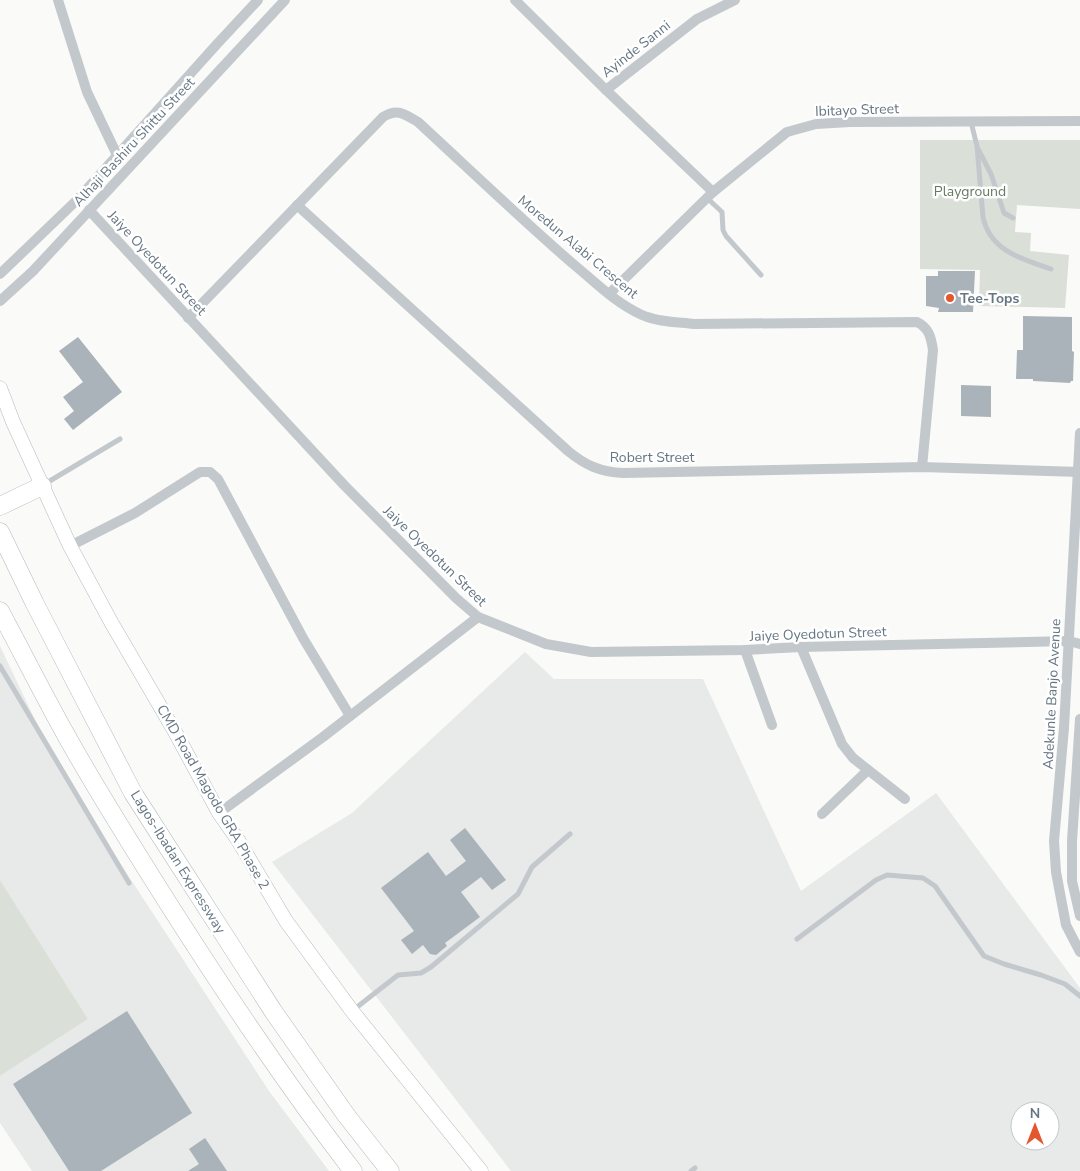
<svg xmlns="http://www.w3.org/2000/svg" width="1080" height="1171" viewBox="0 0 1080 1171" font-family="'Nunito Sans',sans-serif">
<style>
.built{fill:#e8e9e9;fill-rule:evenodd}
.green{fill:#dadfd7}
.building{fill:#aab3b9}
.lines{fill:none;stroke-linecap:round;stroke-linejoin:round}
.secondary-casing{stroke:#b3babf;stroke-width:15}
.highway-casing{stroke:#b4b9bd;stroke-width:19}
.lane{stroke:#c3c8cc;stroke-width:5}
.street{stroke:#c3c8cc;stroke-width:10}
.secondary{stroke:#fff;stroke-width:14}
.highway{stroke:#fff;stroke-width:18}
.poi-dot{fill:#e4572e;stroke:#fff;stroke-width:2}
.labels{text-anchor:middle;dominant-baseline:central;stroke-width:5;stroke-linejoin:round;paint-order:stroke}
.street-label{font-size:14px;fill:#657683;stroke:#fff}
.park-label{font-size:14px;fill:#687a64;stroke:#fff}
.poi-label{font-size:14px;font-weight:bold;fill:#657683;stroke:#fff;text-anchor:start}
</style>
<rect width="100%" height="100%" fill="#fafaf8"/>
<!-- built -->
<g class="built">
<polygon points="0,646 58,768 269,1091 329,1171 32,1171 0,1123 0,1076 88,1019 0,880"/>
<path d="M 525,652 L 554,679 L 703,679 L 801,891 L 936,793 L 1080,988 L 1080,1171 L 511,1171 L 272,862 L 352,813 ZM 1020,1111 L 1050,1111 L 1050,1141 L 1020,1141 Z"/>
</g>
<!-- green -->
<g class="green">
<polygon points="920,140 1080,140 1080,209 1017,205 1015,232 1031,233 1030,251 1069,255 1065,308 979,306 980,270 920,269"/>
<polygon points="0,880 88,1019 0,1076"/>
</g>
<!-- building -->
<g class="building">
<polygon points="938,271 975,271 973,312 938,312 939,308 926,306 926,276 938,276"/>
<polygon points="1023,316 1072,317 1072,351 1074,352 1073,381 1071,381 1070,383 1033,381 1033,379 1016,379 1017,350 1023,350"/>
<polygon points="78,337 122,392 73,430 64,419 74,411 63,397 83,382 59,351"/>
<polygon points="961,385 991,386 991,417 961,416"/>
<polygon points="465,828 506,880 492,890 481,877 461,892 480,917 445,943 447,946 436,955 430,954 423,945 412,954 401,940 414,931 381,888 428,852 446,876 466,861 450,840"/>
<polygon points="127,1011 192,1113 101,1171 69,1171 13,1084"/>
<polygon points="205,1138 227,1171 188,1171 199,1164 189,1149"/>
</g>
<g class="lines">
<defs>
<polyline id="secondary" points="0,388 13,422 70,546 111,622 174,730 219,813 238,840 286,921 352,1011 481,1171"/>
<g id="highway">
<polyline points="0,506 42,486"/>
<polyline points="0,532 35,604 133,793 273,1011 346,1115 390,1171"/>
<path d="M 0,611 C 22,652 43,694 66,735 C 97,791 132,846 166,900 C 225,993 286,1084 353,1171"/>
</g>
</defs>
<!-- secondary casing -->
<use href="#secondary" class="secondary-casing"/>
<!-- highway casing -->
<use href="#highway" class="highway-casing"/>
<!-- lane -->
<g class="lane">
<path d="M 971,122 L 977,146 L 983,217 C 990,251 1022,259 1051,269"/>
<polyline points="978,149 991,174 1004,213 1013,218"/>
<polyline points="707,198 722,212 723,230 726,236 761,275"/>
<polyline points="43,485 120,439"/>
<polyline points="0,666 129,883"/>
<polyline points="797,939 876,880 887,875 923,878 935,886 984,956 1004,964 1041,975 1065,984 1080,996"/>
<polyline points="352,1011 398,975 421,973 431,967 518,894 532,867 570,834"/>
<polyline points="691,1171 695,1168"/>
</g>
<!-- street -->
<g class="street">
<polyline points="58,0 87,92 117,155"/>
<polyline points="515,0 606,90 713,192"/>
<polyline points="606,90 697,19 735,0"/>
<path d="M 297,205 L 568,451 C 585,465 600,472 623,473 L 922,467 L 1080,472"/>
<polyline points="89,210 344,485 456,598 478,617 546,644 591,652 745,650 801,647 1069,641 1080,644"/>
<polyline points="0,274 77,200 217,44 258,0"/>
<polyline points="609,294 713,192 787,132 816,124 850,122 1080,121"/>
<polyline points="0,301 33,271 285,0"/>
<path d="M 188,318 L 383,117 C 398,108 404,114 418,122 C 469,169 519,217 572,263 C 594,281 615,303 642,315 C 658,322 677,322 694,324 L 917,322 C 929,328 931,337 933,350 L 922,467"/>
<polyline points="1080,433 1064,728 1054,841 1056,872 1066,925 1080,952"/>
<polyline points="70,546 135,513 200,472 210,472 218,479 303,638 350,716"/>
<polyline points="801,647 842,744 853,758 905,799"/>
<polyline points="745,650 772,725"/>
<polyline points="1080,719 1072,841 1072,881 1080,916"/>
<polyline points="219,813 323,737 478,617"/>
<polyline points="822,814 868,770"/>
</g>
<!-- secondary -->
<use href="#secondary" class="secondary"/>
<!-- highway -->
<use href="#highway" class="highway"/>
</g>
<!-- markers -->
<circle class="poi-dot" cx="950" cy="298" r="5"/>
<g class="labels">
<!-- street labels -->
<g class="street-label">
<text transform="translate(636 49) rotate(-38)">Ayinde Sanni</text>
<text transform="translate(857 110) rotate(-2)">Ibitayo Street</text>
<text transform="translate(134 142) rotate(-47)">Alhaji Bashiru Shittu Street</text>
<text transform="translate(578 247) rotate(40)">Moredun Alabi Crescent</text>
<text transform="translate(157 263) rotate(47)">Jaiye Oyedotun Street</text>
<text x="652" y="457">Robert Street</text>
<text transform="translate(435 556) rotate(44)">Jaiye Oyedotun Street</text>
<text transform="translate(818 634) rotate(-2)">Jaiye Oyedotun Street</text>
<text transform="translate(1052 694) rotate(-87)">Adekunle Banjo Avenue</text>
<text transform="translate(213 797) rotate(60)">CMD Road Magodo GRA Phase 2</text>
<text transform="translate(178 862) rotate(58)">Lagos-Ibadan Expressway</text>
</g>
<!-- park labels -->
<g class="park-label">
<text x="970" y="191">Playground</text>
</g>
<!-- poi labels -->
<g class="poi-label">
<text x="960" y="298">Tee-Tops</text>
</g>
</g>
<!-- north arrow -->
<g transform="translate(1035 1126)"><circle r="24" fill="#ffffff" stroke="#c1c8cd"/>
<path d="M0-4L9 19L0 12L-9 19Z" fill="#e4572e"/>
<text y="-8" font-size="14" font-weight="bold" text-anchor="middle" fill="#657683">N</text>
</g>
</svg>
